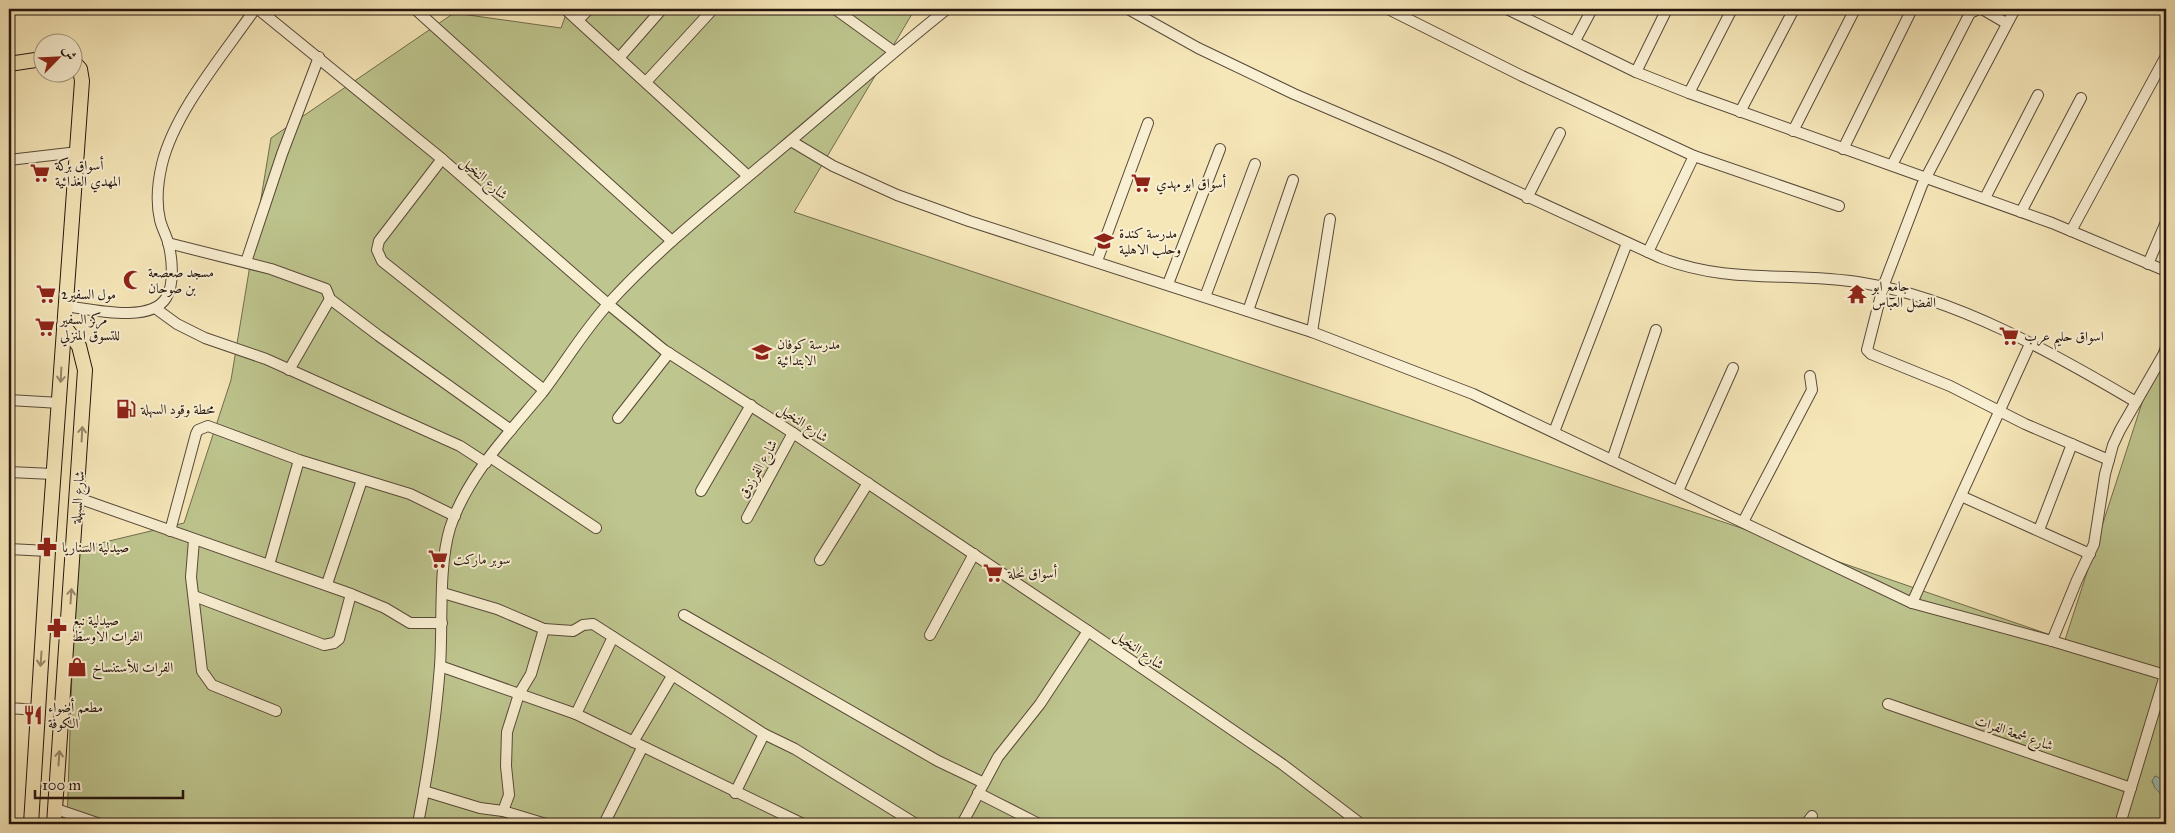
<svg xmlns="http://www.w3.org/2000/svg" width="2175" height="833" viewBox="0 0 2175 833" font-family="'IM FELL Great Primer',Amiri,serif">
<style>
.green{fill:#bec58e;stroke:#716d4e}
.water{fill:#9dbfb1;stroke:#6d7b70}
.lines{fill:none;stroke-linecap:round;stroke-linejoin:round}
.minor-casing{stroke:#584a39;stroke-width:12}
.major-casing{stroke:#24150e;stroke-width:16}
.minor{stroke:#f9efd2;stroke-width:10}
.major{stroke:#f6e7b9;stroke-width:14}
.oneway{stroke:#98886c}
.labels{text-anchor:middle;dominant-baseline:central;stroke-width:4;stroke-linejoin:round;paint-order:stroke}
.poi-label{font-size:14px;fill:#24150e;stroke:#f9efd2;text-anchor:start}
.street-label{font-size:14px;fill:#24150e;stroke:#f9efd2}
</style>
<rect width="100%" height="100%" fill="#f6e7b9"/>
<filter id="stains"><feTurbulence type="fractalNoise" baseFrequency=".004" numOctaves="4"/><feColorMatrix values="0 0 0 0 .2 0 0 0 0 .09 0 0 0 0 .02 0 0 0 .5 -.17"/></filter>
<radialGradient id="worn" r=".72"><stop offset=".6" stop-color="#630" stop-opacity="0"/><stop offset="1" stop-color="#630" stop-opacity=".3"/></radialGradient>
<!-- green -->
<polygon class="green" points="568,9 915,9 794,212 1735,526 2065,640 2166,329 2166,762 2161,766 2166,775 2166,782 2155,776 2152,782 2157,790 2166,799 2166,824 67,824 76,549 184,523 231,380 271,138 454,13 561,28"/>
<!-- water -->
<polygon class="water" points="2156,776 2166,782 2166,799 2155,788 2152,780"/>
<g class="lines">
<defs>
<g id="minor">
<polyline points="258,9 442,159 608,304 664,350 793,433 1088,631 1282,764 1361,824"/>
<polyline points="415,9 672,241"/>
<polyline points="565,9 748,176"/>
<polyline points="835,9 893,51"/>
<path d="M 1128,9 L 1198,48 L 1294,94 L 1446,159 L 1661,258 C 1730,285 1792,271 1863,283 C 1956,298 2055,354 2136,402"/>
<polyline points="1388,9 1522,76 1694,156 1839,206"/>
<polyline points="1507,9 1636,72 1689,93 2052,223 2166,271"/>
<polyline points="1982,9 2006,23"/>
<polyline points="2015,9 1922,185 1883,287 1867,350 1871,354 1950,386 2025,424 2109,460"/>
<polyline points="578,20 589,9"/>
<polyline points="1575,41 1592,9"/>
<polyline points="619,58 662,9"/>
<polyline points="1636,72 1667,9"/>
<polyline points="646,82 713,9"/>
<polyline points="1689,93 1732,9"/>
<polyline points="1740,112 1794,9"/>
<polyline points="1793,131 1855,9"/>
<polyline points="791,141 833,166 897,195 969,221 1312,332 1473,394 1912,603 2052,641 2165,675"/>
<polyline points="1843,149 1912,9"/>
<polyline points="442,159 379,241 377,250 382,261 544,390"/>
<polyline points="9,160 78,152"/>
<polyline points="1892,165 1970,13 1979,9"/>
<polyline points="1527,198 1560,133"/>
<polyline points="1985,198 2038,95"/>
<polyline points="2021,212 2081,98"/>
<polyline points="2071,231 2166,56"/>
<polyline points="168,243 271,269 326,289 330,299 379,336 511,430"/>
<polyline points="1648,252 1694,156"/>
<polyline points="1097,261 1148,123"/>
<polyline points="246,262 282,154 319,57"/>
<polyline points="2148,264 2166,222"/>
<polyline points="1168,284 1220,149"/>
<polyline points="1205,297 1255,164"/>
<path d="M 65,306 C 91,309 150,324 166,298 C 175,284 172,257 168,242 C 166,235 162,228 160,220 C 156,203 158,181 162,164 C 175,111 224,54 255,9"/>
<polyline points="155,308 177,324 205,338 266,359 460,446 486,463"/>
<polyline points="1248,311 1293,180"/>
<polyline points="1312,332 1330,219"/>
<polyline points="289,370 330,299"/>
<polyline points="9,400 60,403"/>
<polyline points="618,418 669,353"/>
<polyline points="1554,432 1627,243"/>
<polyline points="490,457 596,528"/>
<polyline points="1612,460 1656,330"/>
<polyline points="9,472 53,474"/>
<polyline points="701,491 751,405"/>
<polyline points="1678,491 1733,368"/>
<polyline points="1961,496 2090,554"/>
<polyline points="78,498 351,594 385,608 410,623 442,623"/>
<polyline points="747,518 793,433"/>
<polyline points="1743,522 1812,390 1810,376"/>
<polyline points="2039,530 2072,444"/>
<polyline points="170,531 196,434 198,430 208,426 299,460 410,494 455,516"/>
<polyline points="194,540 191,577 202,671 212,685 276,711"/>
<polyline points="9,549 48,551"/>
<polyline points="820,560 868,483"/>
<polyline points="269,565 299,460"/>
<polyline points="327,584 362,480"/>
<polyline points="194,596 324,645 334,643 339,639 351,594"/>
<polyline points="1912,603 2030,344"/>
<polyline points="684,615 938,761 984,783"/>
<polyline points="544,629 573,631 583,625 593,624 764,734 795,749 916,824"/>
<polyline points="930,635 974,554"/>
<polyline points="2052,641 2077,580 2094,544 2105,474 2113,445 2120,430 2166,350"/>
<polyline points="440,666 576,714 803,824"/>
<polyline points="1888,704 2131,788"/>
<polyline points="9,708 37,710"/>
<polyline points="576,714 613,637"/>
<polyline points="633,742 672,676"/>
<polyline points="424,791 480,808 503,811 509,795 506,766 507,732 519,694 531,674 544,629 497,609 443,593"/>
<polyline points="735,793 764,734"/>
<polyline points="978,793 1039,824"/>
<polyline points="56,809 100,824"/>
<polyline points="503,811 546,824"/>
<path d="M 418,824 C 428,772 436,719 440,666 C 443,624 438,568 450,528 C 467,476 508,434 542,393 C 565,363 584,330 610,302 C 662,245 723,198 782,148 C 837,102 890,54 947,9"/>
<polyline points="604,824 642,748"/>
<polyline points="962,824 998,757 1040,704 1088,631"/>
<polyline points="1806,824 1812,816"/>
<polyline points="2120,824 2166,672"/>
</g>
<g id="major">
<polyline points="9,64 42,59"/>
<polyline points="31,824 48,551 82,81 80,69 72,60"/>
<polyline points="54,824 85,370 79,346 64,326"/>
</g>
</defs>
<!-- minor casing -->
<use href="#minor" class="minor-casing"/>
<!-- major casing -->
<use href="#major" class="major-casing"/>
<!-- minor -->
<use href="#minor" class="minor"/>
<!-- major -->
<use href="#major" class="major"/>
</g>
<!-- one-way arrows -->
<defs><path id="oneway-shaft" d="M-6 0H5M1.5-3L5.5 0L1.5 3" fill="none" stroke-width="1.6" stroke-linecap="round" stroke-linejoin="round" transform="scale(1.25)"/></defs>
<g class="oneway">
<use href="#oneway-shaft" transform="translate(61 375) rotate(93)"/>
<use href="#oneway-shaft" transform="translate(82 434) rotate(-87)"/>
<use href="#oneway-shaft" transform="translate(71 596) rotate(-86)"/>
<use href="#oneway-shaft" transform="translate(41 659) rotate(94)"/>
<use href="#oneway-shaft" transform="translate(59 758) rotate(-86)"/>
</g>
<!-- icons -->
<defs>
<symbol id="supermarket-bare" viewBox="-9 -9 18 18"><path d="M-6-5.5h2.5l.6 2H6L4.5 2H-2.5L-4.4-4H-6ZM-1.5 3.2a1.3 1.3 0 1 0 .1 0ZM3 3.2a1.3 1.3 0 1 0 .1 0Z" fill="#8f2418" stroke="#f9efd2" stroke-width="2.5" paint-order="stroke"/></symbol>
<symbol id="school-bare" viewBox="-9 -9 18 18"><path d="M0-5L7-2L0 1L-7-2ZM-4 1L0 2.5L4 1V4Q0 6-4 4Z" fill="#8f2418" stroke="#f9efd2" stroke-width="2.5" paint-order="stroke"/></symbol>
<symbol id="mosque-bare" viewBox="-9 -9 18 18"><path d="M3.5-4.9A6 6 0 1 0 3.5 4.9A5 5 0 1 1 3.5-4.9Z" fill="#8f2418" stroke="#f9efd2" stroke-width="2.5" paint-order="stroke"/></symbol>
<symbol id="temple-bare" viewBox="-9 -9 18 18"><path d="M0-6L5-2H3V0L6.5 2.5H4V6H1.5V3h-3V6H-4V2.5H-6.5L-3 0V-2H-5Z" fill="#8f2418" stroke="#f9efd2" stroke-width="2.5" paint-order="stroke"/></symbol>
<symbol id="fuel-bare" viewBox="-9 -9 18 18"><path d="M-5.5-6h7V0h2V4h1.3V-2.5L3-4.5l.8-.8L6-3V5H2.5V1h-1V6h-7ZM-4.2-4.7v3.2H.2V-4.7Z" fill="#8f2418" stroke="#f9efd2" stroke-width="2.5" paint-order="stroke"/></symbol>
<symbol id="pharmacy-bare" viewBox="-9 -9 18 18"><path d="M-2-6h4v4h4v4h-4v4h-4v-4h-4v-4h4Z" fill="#8f2418" stroke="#f9efd2" stroke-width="2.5" paint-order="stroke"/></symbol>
<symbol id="shop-bare" viewBox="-9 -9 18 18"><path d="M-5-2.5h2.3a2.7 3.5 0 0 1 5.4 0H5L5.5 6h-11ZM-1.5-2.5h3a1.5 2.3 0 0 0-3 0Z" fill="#8f2418" stroke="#f9efd2" stroke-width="2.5" paint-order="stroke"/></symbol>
<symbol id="restaurant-bare" viewBox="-9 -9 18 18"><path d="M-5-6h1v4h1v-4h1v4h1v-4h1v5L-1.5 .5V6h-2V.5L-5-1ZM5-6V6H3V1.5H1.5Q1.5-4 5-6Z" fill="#8f2418" stroke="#f9efd2" stroke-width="2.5" paint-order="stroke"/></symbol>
</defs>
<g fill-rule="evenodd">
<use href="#supermarket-bare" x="26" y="159" width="28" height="28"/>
<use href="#supermarket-bare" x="1127" y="169" width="28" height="28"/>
<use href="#school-bare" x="1090" y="227" width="28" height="28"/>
<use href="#mosque-bare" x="119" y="266" width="28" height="28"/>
<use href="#supermarket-bare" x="32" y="280" width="28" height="28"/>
<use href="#temple-bare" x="1843" y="280" width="28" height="28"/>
<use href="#supermarket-bare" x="31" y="313" width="28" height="28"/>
<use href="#supermarket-bare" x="1995" y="322" width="28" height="28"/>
<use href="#school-bare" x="748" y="338" width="28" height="28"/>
<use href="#fuel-bare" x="112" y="395" width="28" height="28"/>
<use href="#pharmacy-bare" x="33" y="533" width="28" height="28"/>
<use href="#supermarket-bare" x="424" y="545" width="28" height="28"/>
<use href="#supermarket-bare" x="979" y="559" width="28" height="28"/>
<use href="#pharmacy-bare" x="43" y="614" width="28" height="28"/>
<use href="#shop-bare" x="63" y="653" width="28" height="28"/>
<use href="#restaurant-bare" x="19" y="701" width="28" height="28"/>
</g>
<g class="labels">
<!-- poi labels -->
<g class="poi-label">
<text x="55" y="165">أسواق بركة<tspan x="55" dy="16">المهدي الغذائية</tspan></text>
<text x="1156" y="183">أسواق ابو مهدي</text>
<text x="1119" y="233">مدرسة كندة<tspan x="1119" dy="16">وحلب الاهلية</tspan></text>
<text x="148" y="272">مسجد صعصعة<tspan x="148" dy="16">بن صوحان</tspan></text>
<text x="1872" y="286">جامع ابو<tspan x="1872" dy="16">الفضل العباس</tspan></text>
<text x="61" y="294">مول السفير2</text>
<text x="60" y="319">مركز السفير<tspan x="60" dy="16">للتسوق المنزلي</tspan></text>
<text x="2024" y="336">اسواق حليم عرب</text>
<text x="777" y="344">مدرسة كوفان<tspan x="777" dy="16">الابتدائية</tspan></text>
<text x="141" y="409">محطة وقود السهلة</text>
<text x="62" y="547">صيدلية السناريا</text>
<text x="453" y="559">سوبر ماركت</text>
<text x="1008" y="573">أسواق نحلة</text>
<text x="72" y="620">صيدلية نبع<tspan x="72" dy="16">الفرات الاوسط</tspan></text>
<text x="92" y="667">الفرات للأستنساخ</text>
<text x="48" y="707">مطعم أضواء<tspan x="48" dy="16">الكوفة</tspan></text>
</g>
<!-- street labels -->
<g class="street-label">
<text transform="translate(484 178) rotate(41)">شارع النخيل</text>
<text transform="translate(803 423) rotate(34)">شارع النخيل</text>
<text transform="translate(758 469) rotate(-61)">شارع الفرزدق</text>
<text transform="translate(78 497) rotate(-86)">شارع السهلة</text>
<text transform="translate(1139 650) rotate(35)">شارع النخيل</text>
<text transform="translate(2014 733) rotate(19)">شارع شمعة الفرات</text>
</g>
</g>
<!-- margin -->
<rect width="2175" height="833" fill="none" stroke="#f6e7b9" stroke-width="30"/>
<rect x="10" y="10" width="2155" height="813" fill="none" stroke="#24150e" stroke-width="2.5"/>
<rect x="15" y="15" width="2145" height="803" fill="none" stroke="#24150e"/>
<!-- north arrow -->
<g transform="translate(58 58) rotate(66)"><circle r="24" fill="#f9efd2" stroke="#a49884"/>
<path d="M0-4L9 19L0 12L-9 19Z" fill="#8f2418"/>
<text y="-8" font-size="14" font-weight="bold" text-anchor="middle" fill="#24150e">ش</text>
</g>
<!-- scale -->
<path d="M35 790v8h148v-8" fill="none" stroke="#24150e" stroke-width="2.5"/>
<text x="42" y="790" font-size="15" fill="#24150e" stroke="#f9efd2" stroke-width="4" paint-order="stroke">100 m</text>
<rect width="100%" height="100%" filter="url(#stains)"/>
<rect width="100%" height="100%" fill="url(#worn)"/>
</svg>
